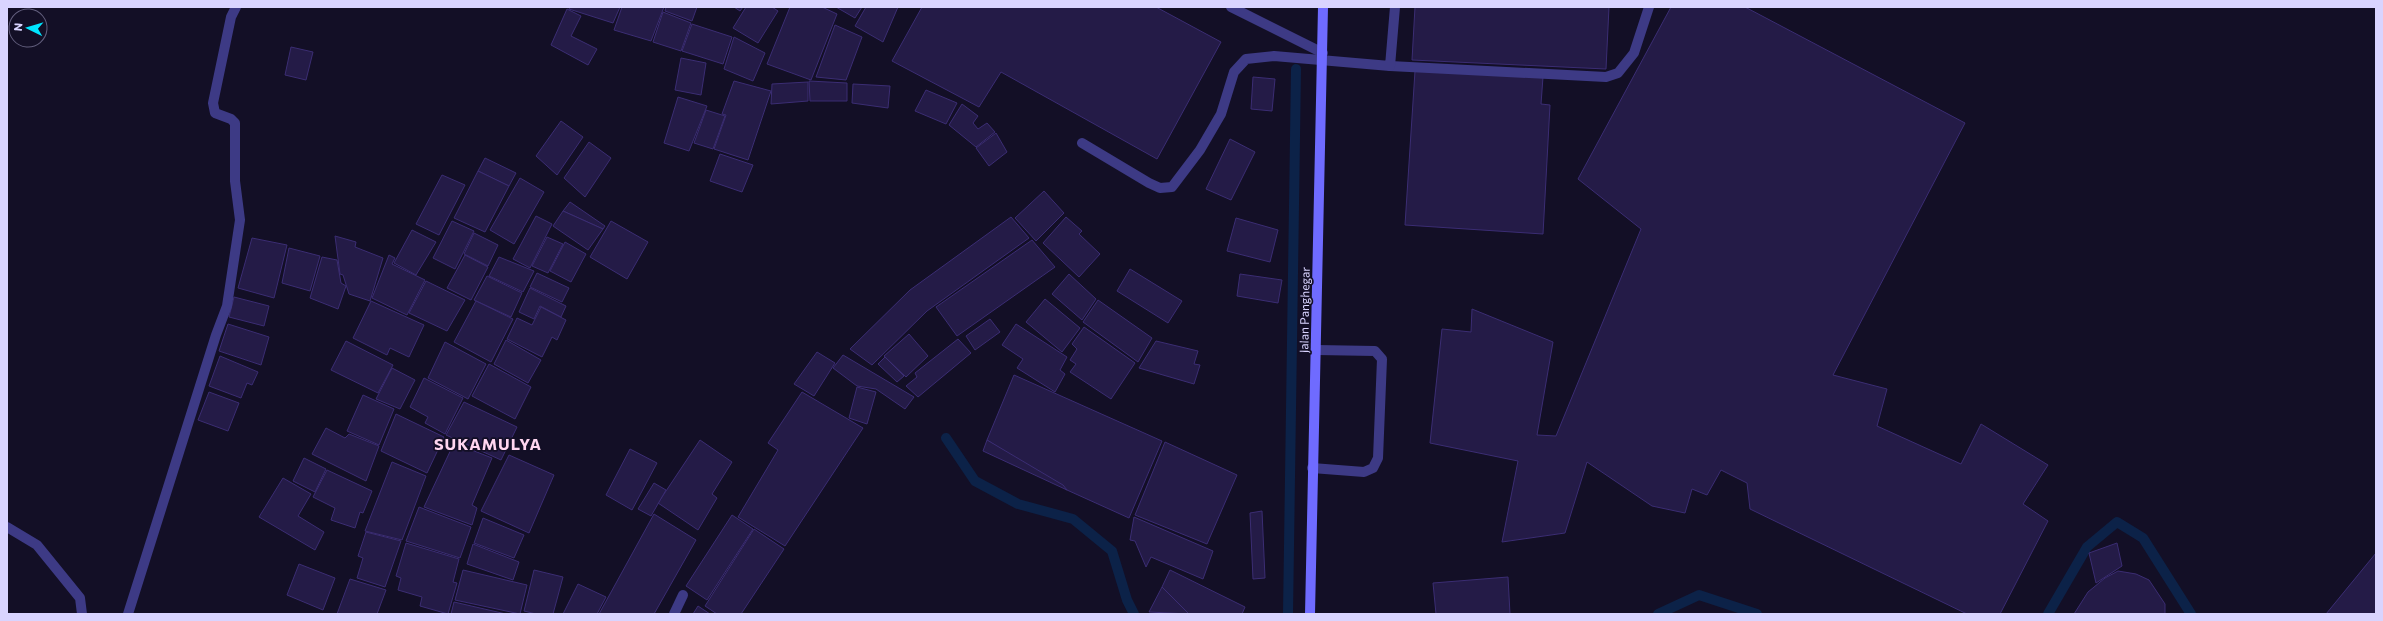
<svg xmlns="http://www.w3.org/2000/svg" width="2383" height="621" viewBox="0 0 2383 621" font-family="Commissioner,sans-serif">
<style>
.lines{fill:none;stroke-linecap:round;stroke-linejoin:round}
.stream{stroke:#0c2248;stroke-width:10}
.building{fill:#241b47;stroke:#3b2d73}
.lane{stroke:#3d3a85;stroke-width:10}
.street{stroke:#3d3a85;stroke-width:10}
.secondary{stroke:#6f6bff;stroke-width:10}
.labels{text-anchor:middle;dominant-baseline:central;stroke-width:3.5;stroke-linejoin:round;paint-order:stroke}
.street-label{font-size:12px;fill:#d9d4ff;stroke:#130f26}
.district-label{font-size:16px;font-weight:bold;letter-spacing:1px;fill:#ffd6f0;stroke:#130f26}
</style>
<rect width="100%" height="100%" fill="#130f26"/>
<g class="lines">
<!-- stream -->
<g class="stream">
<polyline points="946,438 975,481 1018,504 1073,519 1112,551 1127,600 1134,614"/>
<polyline points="1288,614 1296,69"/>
<polyline points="1658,614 1699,595 1757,614"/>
<polyline points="2048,614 2087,547 2117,522 2143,538 2191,614"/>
</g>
</g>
<!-- building -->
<g class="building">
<polygon points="570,7 620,7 613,23 569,9"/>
<polygon points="622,7 664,7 651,41 614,30"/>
<polygon points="666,7 697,7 692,21 665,11"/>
<polygon points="734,7 743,7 740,11"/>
<polygon points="746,7 772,7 778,11 758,43 733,28"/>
<polygon points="790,7 822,7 837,14 811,80 767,64"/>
<polygon points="836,7 862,7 855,18"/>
<polygon points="866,7 898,7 883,42 855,26"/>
<polygon points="922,7 1156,7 1221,42 1157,159 1001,72 979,107 892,61"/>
<polygon points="1415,7 1609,7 1606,69 1412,60"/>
<polygon points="1671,7 1745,7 1965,123 1833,375 1887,389 1877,426 1961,464 1981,424 2048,465 2023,504 2048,521 2000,614 1967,614 1750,509 1747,483 1721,470 1707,495 1692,489 1685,513 1652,506 1587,462 1565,533 1502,542 1518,461 1430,443 1442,329 1471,332 1472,309 1553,342 1537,435 1556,436 1641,229 1578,179"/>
<polygon points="567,9 581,16 571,36 597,49 588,65 551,45"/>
<polygon points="663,12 691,23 681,51 653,42"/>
<polygon points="692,24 732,37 723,64 682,51"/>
<polygon points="835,25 862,37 846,80 816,77"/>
<polygon points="734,37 765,53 753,81 724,69"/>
<polygon points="291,47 313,52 306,80 285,75"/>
<polygon points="681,58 706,63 701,95 675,90"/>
<polygon points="1415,71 1543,77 1541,104 1550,105 1543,234 1405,225"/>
<polygon points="1253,77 1275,79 1272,111 1251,109"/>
<polygon points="734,81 771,91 748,160 714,149 726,115 722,114"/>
<polygon points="809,81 847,83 847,101 810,101"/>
<polygon points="808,82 808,101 771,104 772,84"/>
<polygon points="853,84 890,86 888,108 852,103"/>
<polygon points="926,90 957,103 946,124 915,111"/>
<polygon points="678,97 707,106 689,151 664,143"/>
<polygon points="962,104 978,116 973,123 978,129 987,123 995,132 976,147 949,125"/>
<polygon points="706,110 725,116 713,149 694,143"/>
<polygon points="561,121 583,137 557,175 536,156"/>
<polygon points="996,133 1007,152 989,166 976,148"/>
<polygon points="1230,139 1255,152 1231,200 1206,189"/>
<polygon points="589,142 611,158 585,197 564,178"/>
<polygon points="720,154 753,165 742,192 710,181"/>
<polygon points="485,158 516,173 509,186 478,171"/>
<polygon points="478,171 509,186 485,232 454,218"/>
<polygon points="442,175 465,185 439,235 416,224"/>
<polygon points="520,178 544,192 514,244 490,230"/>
<polygon points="1044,191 1064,213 1036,241 1015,218"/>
<polygon points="570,202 605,226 603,229 563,211"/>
<polygon points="563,211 603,229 588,250 553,226"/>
<polygon points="536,216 552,224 530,268 513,259"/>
<polygon points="1011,217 1029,238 927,311 872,365 850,349 910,290"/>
<polygon points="1066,217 1082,231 1079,234 1100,254 1079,277 1043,243"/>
<polygon points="1236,218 1278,230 1270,262 1227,251"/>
<polygon points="452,221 474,231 455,269 433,258"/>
<polygon points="611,221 648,242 627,279 590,257"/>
<polygon points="412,230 436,242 416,275 394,263"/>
<polygon points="474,233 498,245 488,266 464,254"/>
<polygon points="335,236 356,242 355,247 383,258 370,301 349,294 343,275 340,274"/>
<polygon points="547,237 563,244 548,273 532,266"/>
<polygon points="252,238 287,245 274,298 238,288"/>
<polygon points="1032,240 1055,267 957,336 936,307"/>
<polygon points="565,242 586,254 571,282 550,271"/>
<polygon points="289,248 320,256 310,291 282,283"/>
<polygon points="389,255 395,258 392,264 425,280 407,315 372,298"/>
<polygon points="465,255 488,267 471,300 447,288"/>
<polygon points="322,257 337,260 341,283 346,286 338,309 310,298"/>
<polygon points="499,257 534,271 523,292 489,276"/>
<polygon points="1130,269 1182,301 1168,323 1117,291"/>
<polygon points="537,273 569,288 562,302 530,287"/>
<polygon points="1069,274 1096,299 1082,320 1052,294"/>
<polygon points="1240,274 1282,280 1278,303 1237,296"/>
<polygon points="487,276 522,293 511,317 474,300"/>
<polygon points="426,281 465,300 447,331 409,313"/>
<polygon points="530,288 566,306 561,317 540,306 534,319 519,312"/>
<polygon points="234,297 269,306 264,326 229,317"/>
<polygon points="1045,299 1080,328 1062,352 1026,322"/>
<polygon points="1098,300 1152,338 1138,362 1083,322"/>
<polygon points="371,301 424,325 409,357 390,348 387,355 353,338"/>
<polygon points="476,301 513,319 491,362 454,342"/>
<polygon points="541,307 566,320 557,340 552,337 542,357 507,339 517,318 532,325"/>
<polygon points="990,319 1000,332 975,350 966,336"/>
<polygon points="228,324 269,337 261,365 219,351"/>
<polygon points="1016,324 1067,357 1060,370 1065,374 1055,392 1017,368 1023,359 1002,345"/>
<polygon points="1084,327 1135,363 1111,399 1070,372 1076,364 1070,360 1077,349 1072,344"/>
<polygon points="909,334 928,356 906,377 884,356"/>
<polygon points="958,339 971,353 918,397 906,386 917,377 915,373"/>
<polygon points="506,340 541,360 528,383 494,364"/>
<polygon points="346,341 393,365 378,393 331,370"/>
<polygon points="1156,341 1198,351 1194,364 1200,365 1194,384 1139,368"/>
<polygon points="445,342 486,364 468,399 428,378"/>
<polygon points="817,352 835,363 814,396 794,384"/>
<polygon points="843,355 914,397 905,409 876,389 857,386 833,368"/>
<polygon points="220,356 258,372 252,385 247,383 241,398 209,386"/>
<polygon points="885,357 904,376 897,382 878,364"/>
<polygon points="489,364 531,387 515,419 472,396"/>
<polygon points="392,368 415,380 400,409 376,399"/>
<polygon points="1014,375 1162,441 1129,518 1067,490 987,440"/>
<polygon points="424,378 463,398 445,434 425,423 428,417 410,407"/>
<polygon points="857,387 876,392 867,424 849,418"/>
<polygon points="209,392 239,403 228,431 198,420"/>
<polygon points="802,392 863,428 785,546 738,517 778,450 768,443"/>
<polygon points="363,395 394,409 379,445 347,431"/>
<polygon points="464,402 517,427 501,460 446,435"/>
<polygon points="396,414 444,437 427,473 381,451"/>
<polygon points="326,428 345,438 349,434 379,446 366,481 312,454"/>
<polygon points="700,440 732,462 712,494 717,498 698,530 658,503"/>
<polygon points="987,440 1063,485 1067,490 983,451"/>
<polygon points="1165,442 1237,475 1207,544 1135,515"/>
<polygon points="454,443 492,458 472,505 477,508 472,525 424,507"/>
<polygon points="630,449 657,463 632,510 606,495"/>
<polygon points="509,455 554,475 529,533 481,511"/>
<polygon points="304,458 326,469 315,492 293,481"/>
<polygon points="392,462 426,476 402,540 365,531"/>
<polygon points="327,470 372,491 363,513 360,512 355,528 331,520 335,508 313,497"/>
<polygon points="283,478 311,494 298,516 324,532 315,550 259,517"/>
<polygon points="654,483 666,490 651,516 638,509"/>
<polygon points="419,507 471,527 460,558 406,541"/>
<polygon points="1262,511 1265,578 1253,579 1250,513"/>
<polygon points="654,514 696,540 654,614 599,614"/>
<polygon points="732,515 753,529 707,600 686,586"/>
<polygon points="1134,517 1213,551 1203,579 1151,557 1146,567 1135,541 1130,540"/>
<polygon points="483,518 524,535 514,558 474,543"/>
<polygon points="754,529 784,549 741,614 717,614 705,606"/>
<polygon points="366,532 401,541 385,587 357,578 363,558 358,556"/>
<polygon points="406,543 459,559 453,582 457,583 448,614 420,606 422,597 398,590 401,578 396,576"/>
<polygon points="2117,543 2122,566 2096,583 2089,553"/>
<polygon points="473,544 519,562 513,580 467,564"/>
<polygon points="2376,553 2376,614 2326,614"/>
<polygon points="299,564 335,578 323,610 287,595"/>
<polygon points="463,570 527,585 520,614 455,600"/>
<polygon points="534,570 563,577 553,614 536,614 524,611"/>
<polygon points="1170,570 1245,607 1242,614 1189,614 1162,587"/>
<polygon points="2118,571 2136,574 2149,580 2165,604 2165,614 2074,614 2088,592 2105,578"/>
<polygon points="1508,577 1510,614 1436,614 1433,583"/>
<polygon points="350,579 386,590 377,614 337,614"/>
<polygon points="578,584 606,597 597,614 563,614"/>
<polygon points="1162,587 1189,614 1149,612"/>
<polygon points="454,602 506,614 451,614"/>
<polygon points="698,606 710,614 693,614"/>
</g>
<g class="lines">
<!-- lane -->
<g class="lane">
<polyline points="1231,7 1323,53"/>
<polyline points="1390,66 1606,77 1618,73 1634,53 1649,7"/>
<polyline points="1082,143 1149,183 1160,188 1172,187 1200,150 1221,114 1234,72 1246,59 1274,56 1390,66 1395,7"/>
<polyline points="1312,468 1364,472 1373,468 1378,458 1382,359 1375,351 1317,350"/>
<polyline points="7,527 37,545 80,598 82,614"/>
<polyline points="674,614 683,595"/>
</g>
<!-- street -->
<polyline class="street" points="128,614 216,335 227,306 240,220 235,181 235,123 231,119 215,113 213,103 231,17 236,7"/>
<!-- secondary -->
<polyline class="secondary" points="1310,614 1323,7"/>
</g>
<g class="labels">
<!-- street labels -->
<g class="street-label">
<text transform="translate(1304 310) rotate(-89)">Jalan Panghegar</text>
</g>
<!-- district labels -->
<g class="district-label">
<text x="488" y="443">SUKAMULYA</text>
</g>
</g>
<!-- border -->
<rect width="2383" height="621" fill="none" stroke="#d9d4ff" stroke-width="16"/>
<!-- north arrow -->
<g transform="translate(28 28) rotate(275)"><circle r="19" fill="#130f26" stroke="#625e7d"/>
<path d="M0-3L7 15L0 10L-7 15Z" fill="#00e5ff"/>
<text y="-6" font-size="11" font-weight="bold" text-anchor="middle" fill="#d9d4ff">N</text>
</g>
</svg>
